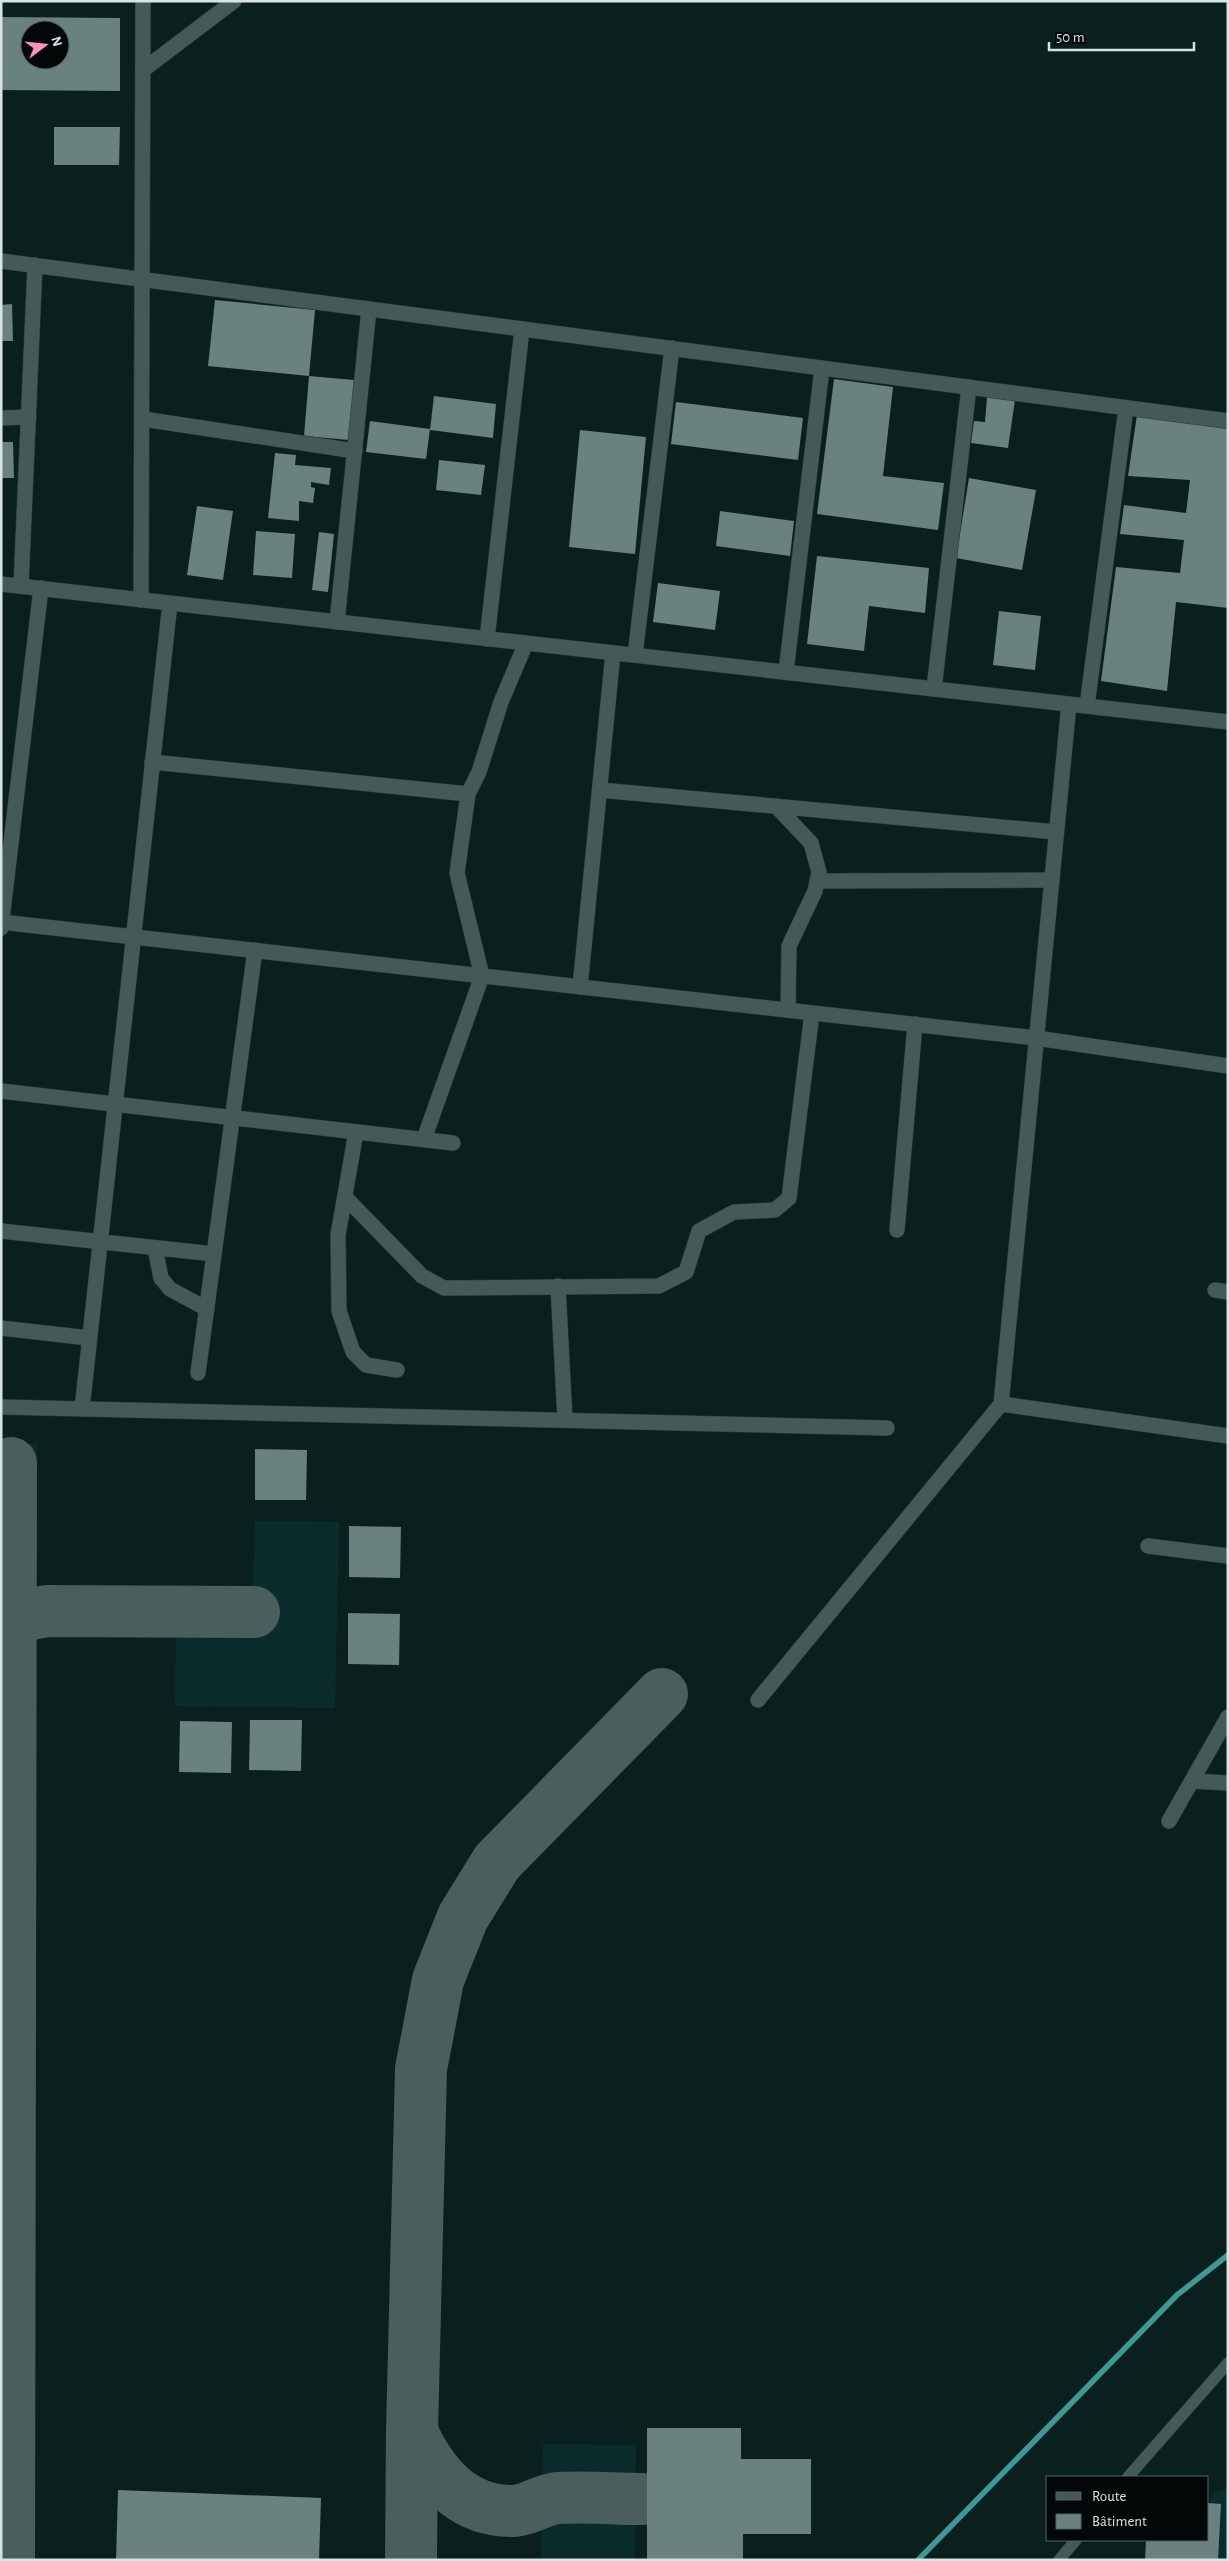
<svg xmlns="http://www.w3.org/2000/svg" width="1229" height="2561" viewBox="0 0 1229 2561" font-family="'Alegreya Sans',sans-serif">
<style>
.built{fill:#0a2c2b}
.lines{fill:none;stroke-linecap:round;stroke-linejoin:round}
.stream{stroke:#409895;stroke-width:5.5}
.taxiway{stroke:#4a5e5c;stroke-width:52}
.building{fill:#69817f;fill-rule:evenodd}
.lane-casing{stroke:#2f3a39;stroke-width:12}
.street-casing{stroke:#2f3a39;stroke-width:16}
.lane{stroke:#435a58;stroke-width:11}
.street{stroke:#435a58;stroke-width:15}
</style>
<rect width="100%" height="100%" fill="#0a201f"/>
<!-- built -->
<g class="built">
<polygon points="1,1444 37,1444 32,2560 1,2560"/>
<polygon points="255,1521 339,1522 335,1708 175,1706 176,1611 253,1612"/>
<polygon points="543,2444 636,2445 634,2560 541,2560"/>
<polygon points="1228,2488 1228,2560 1207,2560 1211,2493"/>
</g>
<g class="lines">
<!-- stream -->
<polyline class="stream" points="918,2560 1177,2295 1228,2255"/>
<!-- taxiway -->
<g class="taxiway">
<polyline points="11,1618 47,1611 254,1612"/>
<path d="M 412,2432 C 432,2475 462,2512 514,2511 C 530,2510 543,2499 558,2498 C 586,2496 615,2499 643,2499"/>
<polyline points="9,2560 11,1463"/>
<polyline points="411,2560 412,2432 421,2069 438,1980 463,1917 497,1862 662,1694"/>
</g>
</g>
<!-- building -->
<g class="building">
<path d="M 1,17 L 120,18 L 120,91 L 1,90 ZM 30,30 L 60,30 L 60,60 L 30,60 Z"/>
<polygon points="54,127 120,127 119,165 54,165"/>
<polygon points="215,300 315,310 309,376 208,366"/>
<polygon points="12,304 13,341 1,341 1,305"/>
<polygon points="309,376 354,380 349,440 304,436"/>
<polygon points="834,379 893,387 883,476 944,483 938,530 817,514"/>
<polygon points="434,396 496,404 493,438 430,430"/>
<polygon points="987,397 1015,400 1008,448 971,443 974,421 985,422"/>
<polygon points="676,402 803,418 798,460 671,444"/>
<polygon points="1137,415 1228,427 1228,608 1176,602 1167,691 1101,681 1116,567 1180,573 1184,540 1120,534 1124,505 1186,513 1190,480 1128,476"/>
<polygon points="370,421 430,429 426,459 366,452"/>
<polygon points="580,430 646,437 635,554 569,547"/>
<polygon points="1,442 13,442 14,478 1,478"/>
<polygon points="275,453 296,455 295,465 331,468 329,485 311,482 311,487 315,488 313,503 299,501 299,521 268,518"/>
<polygon points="439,460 485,465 481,495 436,490"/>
<polygon points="969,478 1036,490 1022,570 956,558"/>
<polygon points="197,506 233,511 223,580 187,575"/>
<polygon points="720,511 794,521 790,556 716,546"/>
<polygon points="256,531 295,534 292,578 253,575"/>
<polygon points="319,532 334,534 328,592 312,590"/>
<polygon points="817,556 929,568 925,613 869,606 864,651 807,644"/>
<polygon points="658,583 720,591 715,630 653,622"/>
<polygon points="999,611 1041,616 1035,670 993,665"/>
<polygon points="255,1449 307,1450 306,1500 255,1500"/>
<polygon points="349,1526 401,1527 400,1578 349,1577"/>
<polygon points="348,1613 400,1614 399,1665 348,1664"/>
<polygon points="250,1720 302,1720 301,1771 249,1770"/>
<polygon points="180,1721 232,1722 231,1773 179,1772"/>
<polygon points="647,2428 741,2428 741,2459 811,2459 811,2534 743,2534 743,2560 647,2560"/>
<polygon points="118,2490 321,2498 319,2560 116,2560"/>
<polygon points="1208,2503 1221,2504 1218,2560 1145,2560 1146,2540 1208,2540"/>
</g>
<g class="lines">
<defs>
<g id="lane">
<polyline points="1128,2477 1228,2363"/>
<polyline points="1059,2560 1076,2540"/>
</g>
<g id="street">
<polyline points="143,70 234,1"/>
<polyline points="1,261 1228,421"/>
<polyline points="1,418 29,417"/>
<polyline points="143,419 355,451"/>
<polyline points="1,584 1228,722"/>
<polyline points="21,586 35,265"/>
<polyline points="141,600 143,1"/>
<polyline points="337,622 369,309"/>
<polyline points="487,639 522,329"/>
<polyline points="635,655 672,348"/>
<polyline points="786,672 822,368"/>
<polyline points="934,689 969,387"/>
<polyline points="1087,706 1126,408"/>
<polyline points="152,762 468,794"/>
<polyline points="600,790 1056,832"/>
<polyline points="776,806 811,843 819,872 815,891 789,946 788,1010"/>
<polyline points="817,881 1052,880"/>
<polyline points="1,922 1036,1038 1228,1066"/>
<polyline points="1,928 41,588"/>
<polyline points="580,987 613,653"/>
<polyline points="1,1091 453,1143"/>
<polyline points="356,1132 338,1235 339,1311 353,1352 366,1365 397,1370"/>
<polyline points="424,1139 482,976 457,873 468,794 479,772 501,702 526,643"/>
<polyline points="345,1197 422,1276 444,1288 659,1286 686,1272 699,1231 734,1212 775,1210 789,1198 812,1013"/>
<polyline points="897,1230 915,1024"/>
<polyline points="1,1231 214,1254"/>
<polyline points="155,1248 161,1278 170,1289 207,1309"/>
<polyline points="558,1286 565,1420"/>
<polyline points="1215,1290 1228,1292"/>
<polyline points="1,1328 89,1338"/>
<polyline points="198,1373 255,950"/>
<polyline points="1001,1404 1228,1436"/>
<polyline points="1,1407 887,1428"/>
<polyline points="82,1409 170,603"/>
<polyline points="1148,1546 1228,1556"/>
<polyline points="758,1700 1001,1404 1069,704"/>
<polyline points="1192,1781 1228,1783"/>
<polyline points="1169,1821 1228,1717"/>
</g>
</defs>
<!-- lane casing -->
<use href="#lane" class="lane-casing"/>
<!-- street casing -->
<use href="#street" class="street-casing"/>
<!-- lane -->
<use href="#lane" class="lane"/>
<!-- street -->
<use href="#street" class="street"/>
</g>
<!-- border -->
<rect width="1229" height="2561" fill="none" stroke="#d7e4e3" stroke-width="5"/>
<!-- legend -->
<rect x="1046" y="2476" width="162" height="65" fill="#020808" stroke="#576060"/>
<rect x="1056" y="2492" width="25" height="8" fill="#435a58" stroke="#576060"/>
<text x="1092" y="2501" font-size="15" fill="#d7e4e3">Route</text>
<rect x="1056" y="2514" width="25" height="15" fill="#69817f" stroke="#576060"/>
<text x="1092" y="2526" font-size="15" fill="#d7e4e3">Bâtiment</text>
<!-- north arrow -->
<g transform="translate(45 45) rotate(74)"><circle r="24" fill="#020808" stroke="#576060"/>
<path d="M0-4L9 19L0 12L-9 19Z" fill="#fe8ebb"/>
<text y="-8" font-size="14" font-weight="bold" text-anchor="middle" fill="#d7e4e3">N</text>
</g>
<!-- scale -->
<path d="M1049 42v8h145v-8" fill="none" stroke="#d7e4e3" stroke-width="2.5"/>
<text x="1056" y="42" font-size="15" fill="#d7e4e3" stroke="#020808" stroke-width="4" paint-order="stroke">50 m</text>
</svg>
